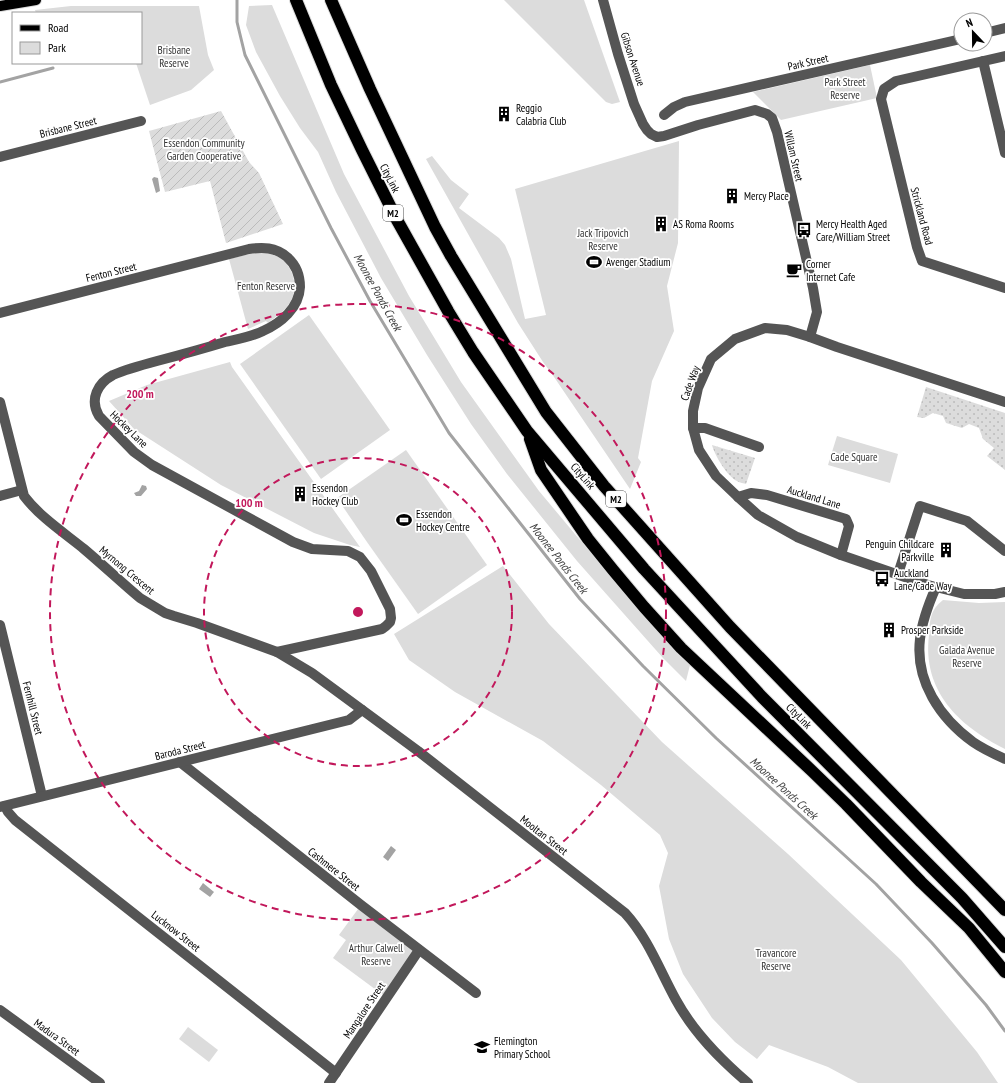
<svg xmlns="http://www.w3.org/2000/svg" width="1005" height="1083" viewBox="0 0 1005 1083" font-family="'PT Sans Narrow',sans-serif">
<style>
.grass{fill:url(#grass-dots)}
.park{fill:#dcdcdc}
.garden{fill:url(#garden-furrows)}
.water{fill:#a3a3a3}
.lines{fill:none;stroke-linecap:round;stroke-linejoin:round}
.stream{stroke:#a3a3a3;stroke-width:3}
.major-casing{stroke:#dbdbdb;stroke-width:12}
.highway-casing{stroke:#dbdbdb;stroke-width:14}
.minor{stroke:#555;stroke-width:10}
.major{stroke:#000;stroke-width:10}
.highway{stroke:#000;stroke-width:12}
.ring{fill:none;stroke:#c2185b;stroke-width:2;stroke-dasharray:7 5}
.labels{text-anchor:middle;dominant-baseline:central;stroke-width:3.5;stroke-linejoin:round;paint-order:stroke}
.shield{fill:#fff;stroke:#4c4c4c;stroke-width:1}
.shield-label{font-size:10px;font-weight:bold;fill:#000}
.park-label{font-size:11px;fill:#333;stroke:#fff}
.street-label{font-size:11px;fill:#000;stroke:#fff}
.poi-label{font-size:11px;fill:#000;stroke:#fff;text-anchor:start}
.water-label{font-size:12px;font-style:italic;fill:#444;stroke:#fff}
.centre{fill:#c2185b;stroke:#fff;stroke-width:2}
.ring-label{font-size:12px;text-anchor:middle;font-weight:bold;fill:#c2185b;stroke:#fff;stroke-width:3.5;stroke-linejoin:round;paint-order:stroke}
</style>
<defs>
<pattern id="grass-dots" width="8" height="8" patternUnits="userSpaceOnUse"><rect width="8" height="8" fill="#dcdcdc"/><path d="M2 2h.1M6 6h.1" fill="none" stroke="#bbb" stroke-width="1.8" stroke-linecap="round"/></pattern>
<pattern id="garden-furrows" width="10" height="10" patternUnits="userSpaceOnUse"><rect width="10" height="10" fill="#dcdcdc"/><path d="M-1 1l2-2M0 10L10 0M9 11l2-2" fill="none" stroke="#bbb"/></pattern>
</defs>
<rect width="100%" height="100%" fill="#fff"/>
<!-- grass -->
<g class="grass">
<polygon points="926,387 1005,413 1005,470 987,456 994,448 983,439 979,428 969,424 962,428 946,423 943,416 933,413 924,418 917,417"/>
<path d="M 712,445 L 755,458 L 746,484 C 744,483 740,483 737,481 C 727,476 715,456 712,445 Z"/>
</g>
<!-- park -->
<g class="park">
<polygon points="504,0 584,0 620,102 612,104 606,102"/>
<polygon points="272,5 344,174 409,296 461,382 539,491 595,558 690,665 686,681 663,658 577,561 507,474 471,424 427,355 381,278 336,192 318,152 300,128 280,96 256,52 246,25 249,6"/>
<polygon points="71,6 199,6 208,55 214,70 191,90 150,105 136,63 141,63 141,13 36,13 35,10"/>
<polygon points="870,65 877,98 781,120 753,92"/>
<polygon points="679,141 678,243 667,286 674,331 652,381 638,458 641,462 630,489 552,374 543,362 518,323 426,159 432,156 451,180 469,194 459,208 499,238 505,245 511,259 525,319 546,315 515,189"/>
<path d="M 258,252 C 263,253 271,252 276,255 C 294,265 300,288 289,304 C 284,312 275,317 268,323 L 266,321 L 248,329 L 229,259 Z"/>
<polygon points="309,315 390,430 321,479 240,364"/>
<polygon points="230,362 232,367 360,547 350,545 314,533 221,485 134,429 109,401 147,385"/>
<polygon points="837,436 898,454 890,483 828,465"/>
<polygon points="406,450 487,565 418,614 367,542 337,498"/>
<polygon points="503,566 549,624 662,742 788,854 901,960 977,1052 998,1083 858,1083 828,1067 769,1045 757,1059 735,1042 712,1018 683,974 669,939 659,886 668,853 660,835 601,785 543,741 455,692 409,660 394,634"/>
<path d="M 943,600 L 979,603 L 1005,602 L 1005,749 C 959,726 922,691 929,635 C 930,620 930,610 943,600 Z"/>
<polygon points="361,905 419,950 387,998 333,958 346,940 339,935"/>
<polygon points="188,1027 218,1050 209,1062 179,1039"/>
</g>
<!-- garden -->
<polygon class="garden" points="221,111 249,162 259,173 283,224 226,243 210,181 165,192 149,131"/>
<!-- water -->
<g class="water">
<polygon points="154,177 158,178 160,191 156,193 152,179"/>
<polygon points="142,485 146,486 147,489 141,496 136,496 134,493 139,491"/>
<polygon points="391,846 396,850 388,861 383,857"/>
<polygon points="203,883 214,892 210,897 199,889"/>
</g>
<g class="lines">
<!-- stream -->
<g class="stream">
<polyline points="237,0 237,22 245,55 331,228 370,301 449,433 580,599 643,666 716,738 876,884 932,943 986,1005 1005,1031"/>
<polyline points="0,82 53,68"/>
</g>
<defs>
<polyline id="major" points="0,6 36,0"/>
<g id="highway">
<polyline points="296,0 331,85 362,150 397,220 448,311 473,352 527,431 644,569 762,697 962,898 1005,947"/>
<polyline points="331,0 370,89 435,227 451,256 546,412 604,486 730,627 1005,910"/>
<polyline points="530,439 541,470 588,539 613,570 644,607 681,648 812,771 846,804 921,882 969,928 1005,972"/>
</g>
</defs>
<!-- major casing -->
<use href="#major" class="major-casing"/>
<!-- highway casing -->
<use href="#highway" class="highway-casing"/>
<!-- minor -->
<g class="minor">
<polyline points="603,0 618,54 634,104 643,124 647,130 651,134 657,137 664,136 698,125 755,110 767,114 772,118 777,132 813,288 817,312 810,337"/>
<polyline points="985,33 1005,28"/>
<polyline points="1005,56 896,81 884,89 881,99 917,247 922,261 1005,288"/>
<polyline points="983,61 1005,153"/>
<polyline points="664,115 674,107 685,102 961,39"/>
<polyline points="0,157 141,121"/>
<path d="M 0,313 L 249,249 C 263,247 275,247 287,257 C 295,264 300,275 300,287 C 299,308 281,323 263,331 C 251,337 238,339 225,342 C 202,349 180,355 157,361 C 142,365 127,369 113,375 C 98,383 89,399 99,416 L 134,452 L 152,465 L 293,542 L 312,549 L 348,551 L 360,557 L 371,571 L 390,609 L 391,618 L 390,622 L 386,626 L 382,629 L 277,652"/>
<path d="M 0,402 L 24,496 C 40,517 63,532 84,549 C 103,565 121,582 140,598 L 165,613 L 174,616 L 197,623 L 277,652 L 312,673 L 418,751 L 625,913 C 648,938 660,971 676,1000 C 694,1033 720,1059 748,1083"/>
<polyline points="1005,402 837,347 810,337 787,330 765,328 735,339 711,359 698,388 693,411 693,428 699,450 716,476 738,497 758,515 797,537 841,555 928,585 964,594 995,594 1005,592"/>
<polyline points="693,428 705,428 759,447"/>
<polyline points="0,496 22,490"/>
<polyline points="738,497 751,493 767,495 846,519 849,526 841,555"/>
<polyline points="898,574 920,506 967,521 1005,551"/>
<path d="M 936,587 C 929,603 922,621 920,639 C 915,681 940,718 973,742 C 983,749 994,754 1005,759"/>
<polyline points="0,625 42,796"/>
<polyline points="180,762 361,905 476,993"/>
<polyline points="5,806 8,812 15,820 336,1073"/>
<polyline points="0,807 349,720 362,710"/>
<polyline points="0,1010 100,1083"/>
<polyline points="329,1083 419,950"/>
</g>
<!-- major -->
<use href="#major" class="major"/>
<!-- highway -->
<use href="#highway" class="highway"/>
</g>
<!-- distance rings -->
<g class="ring">
<circle cx="358" cy="612" r="154"/>
<circle cx="358" cy="612" r="308"/>
</g>
<!-- icons -->
<defs>
<symbol id="building-bare" viewBox="-9 -9 18 18"><path d="M-4-6H4V6H1V3H-1V6H-4ZM-2.5-4.3h1.7v1.8h-1.7ZM.8-4.3h1.7v1.8H.8ZM-2.5-1h1.7V.8h-1.7ZM.8-1h1.7V.8H.8Z" fill="#000" stroke="#fff" stroke-width="2.5" paint-order="stroke"/></symbol>
<symbol id="bus-bare" viewBox="-9 -9 18 18"><path d="M-5-6H5V4H4V6H2V4H-2V6H-4V4H-5ZM-3.5-4V0h7V-4ZM-3.5 1.2v1.5H-2V1.2ZM2 1.2v1.5H3.5V1.2Z" fill="#000" stroke="#fff" stroke-width="2.5" paint-order="stroke"/></symbol>
<symbol id="stadium-bare" viewBox="-9 -9 18 18"><path d="M0-5a6.5 5 0 1 0 0 10a6.5 5 0 1 0 0-10ZM-3.5-1.8h7v3.6h-7Z" fill="#000" stroke="#fff" stroke-width="2.5" paint-order="stroke"/></symbol>
<symbol id="cafe-bare" viewBox="-9 -9 18 18"><path d="M-5.5-4.5H6V0H3Q3 3.5 0 3.5H-2.5Q-5.5 3.5-5.5 0ZM3-3.2v2h1.7v-2ZM-6 4.5H4V6H-6Z" fill="#000" stroke="#fff" stroke-width="2.5" paint-order="stroke"/></symbol>
<symbol id="school-bare" viewBox="-9 -9 18 18"><path d="M0-5L7-2L0 1L-7-2ZM-4 1L0 2.5L4 1V4Q0 6-4 4Z" fill="#000" stroke="#fff" stroke-width="2.5" paint-order="stroke"/></symbol>
</defs>
<g fill-rule="evenodd">
<use href="#building-bare" x="493" y="103" width="22" height="22"/>
<use href="#building-bare" x="721" y="185" width="22" height="22"/>
<use href="#building-bare" x="650" y="213" width="22" height="22"/>
<use href="#bus-bare" x="793" y="219" width="22" height="22"/>
<use href="#stadium-bare" x="583" y="251" width="22" height="22"/>
<use href="#cafe-bare" x="783" y="259" width="22" height="22"/>
<use href="#building-bare" x="289" y="483" width="22" height="22"/>
<use href="#stadium-bare" x="393" y="509" width="22" height="22"/>
<use href="#building-bare" x="935" y="539" width="22" height="22"/>
<use href="#bus-bare" x="871" y="568" width="22" height="22"/>
<use href="#building-bare" x="878" y="619" width="22" height="22"/>
<use href="#school-bare" x="471" y="1036" width="22" height="22"/>
</g>
<g class="labels">
<!-- shield labels -->
<g class="shield">
<rect x="383" y="205" width="20" height="16" rx="3"/>
<rect x="606" y="491" width="20" height="16" rx="3"/>
</g>
<g class="shield-label">
<text x="393" y="213">M2</text>
<text x="616" y="499">M2</text>
</g>
<!-- park labels -->
<g class="park-label">
<text x="174" y="50">Brisbane<tspan x="174" dy="13">Reserve</tspan></text>
<text x="845" y="82">Park Street<tspan x="845" dy="13">Reserve</tspan></text>
<text x="204" y="143">Essendon Community<tspan x="204" dy="13">Garden Cooperative</tspan></text>
<text x="603" y="233">Jack Tripovich<tspan x="603" dy="13">Reserve</tspan></text>
<text x="266" y="286">Fenton Reserve</text>
<text x="854" y="457">Cade Square</text>
<text x="967" y="650">Galada Avenue<tspan x="967" dy="13">Reserve</tspan></text>
<text x="376" y="948">Arthur Calwell<tspan x="376" dy="13">Reserve</tspan></text>
<text x="776" y="953">Travancore<tspan x="776" dy="13">Reserve</tspan></text>
</g>
<!-- street labels -->
<g class="street-label">
<text transform="translate(633 59) rotate(72)">Gibson Avenue</text>
<text transform="translate(808 62) rotate(-13)">Park Street</text>
<text transform="translate(68 127) rotate(-14)">Brisbane Street</text>
<text transform="translate(794 156) rotate(77)">Willam Street</text>
<text transform="translate(390 178) rotate(63)">CityLink</text>
<text transform="translate(922 216) rotate(75)">Strickland Road</text>
<text transform="translate(111 272) rotate(-14)">Fenton Street</text>
<text transform="translate(690 383) rotate(-70)">Cade Way</text>
<text transform="translate(129 429) rotate(44)">Hockey Lane</text>
<text transform="translate(583 476) rotate(49)">CityLink</text>
<text transform="translate(814 497) rotate(17)">Auckland Lane</text>
<text transform="translate(127 570) rotate(40)">Myrnong Crescent</text>
<text transform="translate(33 708) rotate(76)">Fernhill Street</text>
<text transform="translate(799 716) rotate(45)">CityLink</text>
<text transform="translate(180 750) rotate(-14)">Baroda Street</text>
<text transform="translate(544 835) rotate(38)">Mooltan Street</text>
<text transform="translate(334 869) rotate(38)">Cashmere Street</text>
<text transform="translate(176 931) rotate(38)">Lucknow Street</text>
<text transform="translate(364 1010) rotate(-56)">Mangalore Street</text>
<text transform="translate(57 1037) rotate(36)">Madura Street</text>
</g>
<!-- poi labels -->
<g class="poi-label">
<text x="516" y="108">Reggio<tspan x="516" dy="13">Calabria Club</tspan></text>
<text x="744" y="196">Mercy Place</text>
<text x="673" y="224">AS Roma Rooms</text>
<text x="816" y="224">Mercy Health Aged<tspan x="816" dy="13">Care/William Street</tspan></text>
<text x="606" y="262">Avenger Stadium</text>
<text x="806" y="264">Corner<tspan x="806" dy="13">Internet Cafe</tspan></text>
<text x="312" y="488">Essendon<tspan x="312" dy="13">Hockey Club</tspan></text>
<text x="416" y="514">Essendon<tspan x="416" dy="13">Hockey Centre</tspan></text>
<text x="934" y="544" text-anchor="end">Penguin Childcare<tspan x="934" dy="13">Parkville</tspan></text>
<text x="894" y="573">Auckland<tspan x="894" dy="13">Lane/Cade Way</tspan></text>
<text x="901" y="630">Prosper Parkside</text>
<text x="494" y="1041">Flemington<tspan x="494" dy="13">Primary School</tspan></text>
</g>
<!-- water labels -->
<g class="water-label">
<text transform="translate(378 292) rotate(61)">Moonee Ponds Creek</text>
<text transform="translate(559 558) rotate(52)">Moonee Ponds Creek</text>
<text transform="translate(784 788) rotate(42)">Moonee Ponds Creek</text>
</g>
</g>
<circle cx="358" cy="612" r="6" class="centre"/>
<g class="ring-label">
<text x="140" y="398">200 m</text>
<text x="249" y="507">100 m</text>
</g>
<!-- legend -->
<rect x="12" y="12" width="130" height="52" fill="#ffffff" stroke="#999999"/>
<rect x="20" y="25" width="20" height="6" fill="#000000" stroke="#999999"/>
<text x="48" y="32" font-size="12" fill="#000000">Road</text>
<rect x="20" y="42" width="20" height="12" fill="#dcdcdc" stroke="#999999"/>
<text x="48" y="52" font-size="12" fill="#000000">Park</text>
<!-- north arrow -->
<g transform="translate(973 32) rotate(338)"><circle r="19" fill="#ffffff" stroke="#999999"/>
<path d="M0-3L7 15L0 10L-7 15Z" fill="#000000"/>
<text y="-6" font-size="11" font-weight="bold" text-anchor="middle" fill="#000000">N</text>
</g>
</svg>
